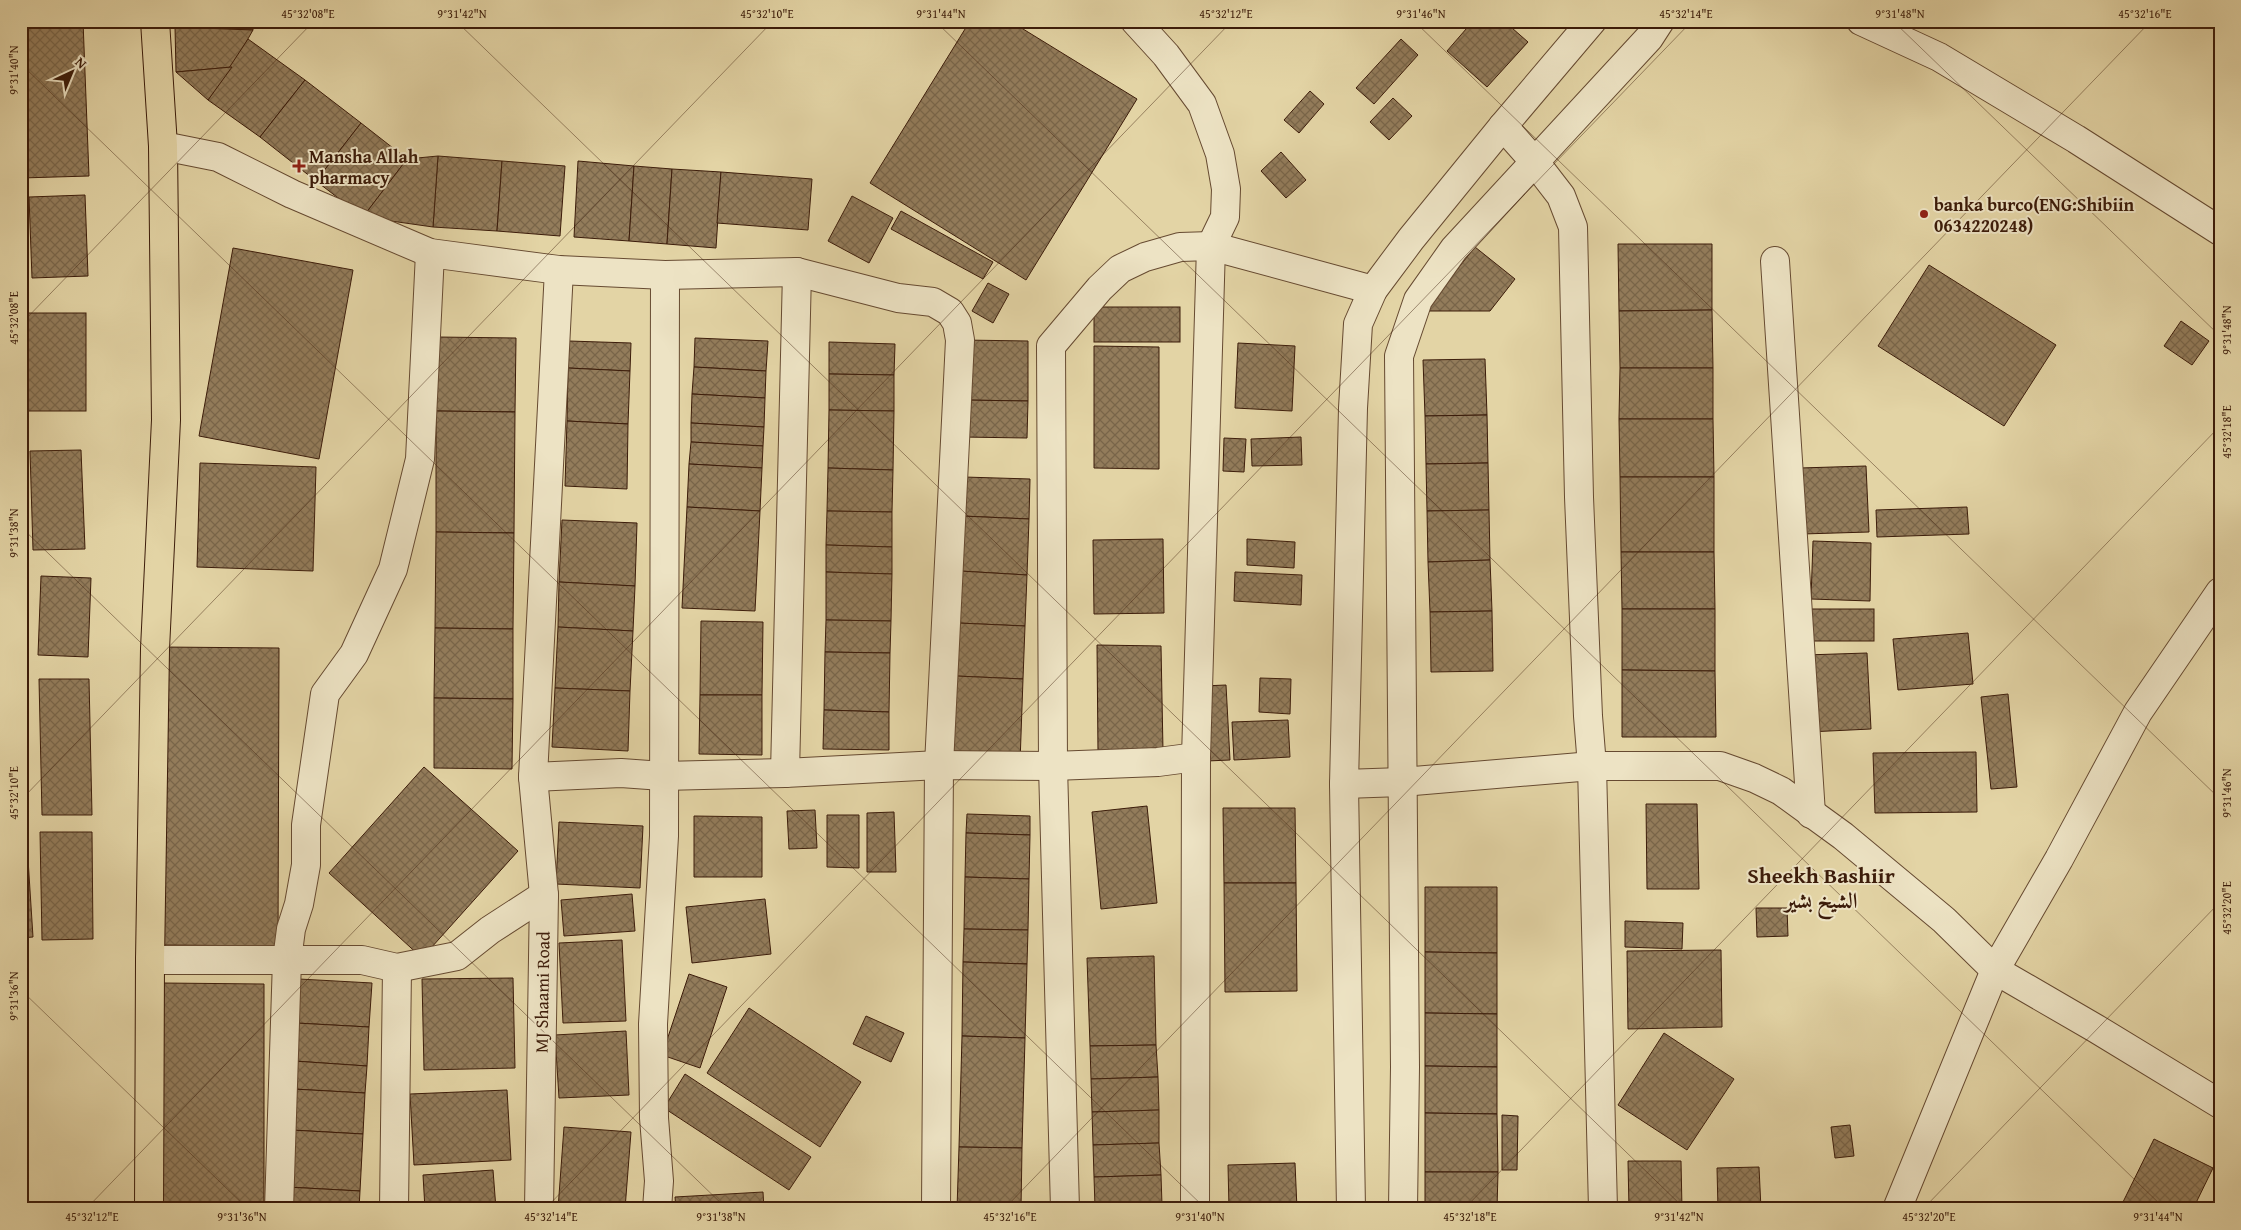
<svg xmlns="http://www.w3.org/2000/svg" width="2241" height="1230" viewBox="0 0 2241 1230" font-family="'Gentium Book Plus',Amiri,serif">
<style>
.building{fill:url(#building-cross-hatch);stroke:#3c1c0a}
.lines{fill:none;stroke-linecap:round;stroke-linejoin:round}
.minor-casing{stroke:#664a31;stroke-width:30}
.major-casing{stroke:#3c1c0a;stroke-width:30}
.minor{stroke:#ede3c4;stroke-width:28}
.major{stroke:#e3d4a5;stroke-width:28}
.ticks{fill:none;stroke:#3c1c0a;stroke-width:1;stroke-opacity:0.45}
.poi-dot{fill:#8f2418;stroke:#ede3c4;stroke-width:2}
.labels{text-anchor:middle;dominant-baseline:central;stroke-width:4;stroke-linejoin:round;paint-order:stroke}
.poi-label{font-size:18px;font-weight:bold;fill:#3c1c0a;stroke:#ede3c4;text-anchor:start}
.street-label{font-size:18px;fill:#3c1c0a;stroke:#ede3c4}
.district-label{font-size:22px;font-weight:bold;fill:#3c1c0a;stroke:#ede3c4}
.neatline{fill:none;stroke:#3c1c0a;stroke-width:2}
.ticks-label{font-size:12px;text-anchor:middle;fill:#3c1c0a}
</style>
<defs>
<pattern id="building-cross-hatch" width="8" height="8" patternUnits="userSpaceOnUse" patternTransform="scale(1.25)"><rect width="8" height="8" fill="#937c5b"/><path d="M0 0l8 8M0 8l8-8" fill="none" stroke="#796549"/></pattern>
</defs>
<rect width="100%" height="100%" fill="#e3d4a5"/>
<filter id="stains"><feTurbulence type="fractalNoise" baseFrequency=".004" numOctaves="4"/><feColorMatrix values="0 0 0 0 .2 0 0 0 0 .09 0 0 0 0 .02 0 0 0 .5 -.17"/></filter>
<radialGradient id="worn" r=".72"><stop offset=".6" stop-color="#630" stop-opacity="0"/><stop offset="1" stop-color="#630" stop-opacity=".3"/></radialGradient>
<!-- building -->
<g class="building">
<polygon points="21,21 83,21 89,176 21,178"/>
<polygon points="175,21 253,21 253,30 175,27"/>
<polygon points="970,21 1010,21 1137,99 1026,280 870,183"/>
<polygon points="1473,21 1504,21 1528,42 1487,87 1447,51"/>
<polygon points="175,27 253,30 232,67 176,72"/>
<polygon points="248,39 305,80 260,137 208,100"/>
<polygon points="1401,39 1418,55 1374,104 1356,88"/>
<polygon points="232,67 208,100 176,72"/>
<polygon points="305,80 361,123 316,181 260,137"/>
<polygon points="1310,91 1324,104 1299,133 1284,120"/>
<polygon points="1393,98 1412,116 1389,140 1370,122"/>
<polygon points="361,123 407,159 363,217 316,181"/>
<polygon points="1281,152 1306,180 1286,198 1261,171"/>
<polygon points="438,156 502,161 497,231 433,227"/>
<polygon points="438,156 433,227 363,217 407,159"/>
<polygon points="502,161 565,166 560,236 497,231"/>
<polygon points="578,161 634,166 629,241 574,237"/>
<polygon points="634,166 672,169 667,244 629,241"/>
<polygon points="672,169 721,172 716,248 667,244"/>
<polygon points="721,172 812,179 808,230 717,223"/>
<polygon points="85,195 88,276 32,278 29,197"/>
<polygon points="852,196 893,218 869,263 828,241"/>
<polygon points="901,211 993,262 983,279 891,229"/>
<polygon points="1618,244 1712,244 1712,310 1619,311"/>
<polygon points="1475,247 1515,279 1490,311 1424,311"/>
<polygon points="233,248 353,270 319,459 199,436"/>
<polygon points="1929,265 2056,345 2004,426 1878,346"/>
<polygon points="988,283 1009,294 993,323 972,311"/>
<rect x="1094" y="307" width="86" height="35"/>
<polygon points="1712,310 1713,368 1620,368 1619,311"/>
<rect x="27" y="313" width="59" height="98"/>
<polygon points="2181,321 2209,341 2192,365 2164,346"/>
<polygon points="437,337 516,338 515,412 436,411"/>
<polygon points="695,338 768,341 766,371 694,367"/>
<polygon points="963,340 1028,341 1028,401 963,400"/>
<polygon points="569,341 631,343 630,371 568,368"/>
<polygon points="829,342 895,344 894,375 829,374"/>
<polygon points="1238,343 1295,346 1292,411 1235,408"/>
<polygon points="1094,346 1159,347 1159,469 1094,468"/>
<polygon points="1485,359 1487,415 1425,416 1423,360"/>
<polygon points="694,367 766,371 765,398 692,394"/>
<polygon points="568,368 630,371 628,424 567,421"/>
<polygon points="1620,368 1713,368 1713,419 1619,419"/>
<polygon points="829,374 894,375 894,411 829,410"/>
<polygon points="692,394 765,398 764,427 691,423"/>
<polygon points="963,400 1028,401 1027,438 962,437"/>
<polygon points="829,410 894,411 893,470 828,468"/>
<polygon points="436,411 515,412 514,533 436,532"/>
<polygon points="1487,415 1488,463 1426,464 1425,416"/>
<polygon points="1619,419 1713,419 1714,477 1620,477"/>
<polygon points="567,421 628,424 627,489 565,486"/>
<polygon points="691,423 764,427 763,446 691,442"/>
<polygon points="1301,437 1302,465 1252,466 1251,439"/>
<polygon points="1224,438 1246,439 1244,472 1223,471"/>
<polygon points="691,442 763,446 762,468 689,464"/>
<polygon points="81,450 85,549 33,550 30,451"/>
<polygon points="200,463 316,467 313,571 197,567"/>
<polygon points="1488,463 1489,510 1427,511 1426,464"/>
<polygon points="689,464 762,468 760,511 687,507"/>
<polygon points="1866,466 1869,532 1802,534 1800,468"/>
<polygon points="828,468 893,470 892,512 827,511"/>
<polygon points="964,477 1030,479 1029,519 962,516"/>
<polygon points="1620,477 1714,477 1714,552 1621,552"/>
<polygon points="687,507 760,511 755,611 682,608"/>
<polygon points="1967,507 1969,534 1877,537 1876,510"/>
<polygon points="1489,510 1490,560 1428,562 1427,511"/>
<polygon points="827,511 892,512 892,547 826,545"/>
<polygon points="962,516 1029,519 1027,575 960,571"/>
<polygon points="562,520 637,523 635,586 559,582"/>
<polygon points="436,532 514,533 513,629 435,628"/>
<polygon points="1163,539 1164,613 1094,614 1093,540"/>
<polygon points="1247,539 1295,542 1294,568 1247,565"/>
<polygon points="1813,541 1871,543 1870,601 1811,599"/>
<polygon points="826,545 892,547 892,574 826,572"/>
<polygon points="1621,552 1714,552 1715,609 1622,609"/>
<polygon points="1490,560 1492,611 1430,612 1428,562"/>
<polygon points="960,571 1027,575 1025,626 958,623"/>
<polygon points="826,572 892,574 891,621 826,620"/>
<polygon points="1235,572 1302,575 1301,605 1234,601"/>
<polygon points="41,576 91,578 88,657 38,655"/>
<polygon points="559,582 635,586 633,631 558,627"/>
<polygon points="1622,609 1715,609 1715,671 1622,670"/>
<rect x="1803" y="609" width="71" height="32"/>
<polygon points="1492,611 1493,671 1431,672 1430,612"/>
<polygon points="826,620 891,621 890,653 825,652"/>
<polygon points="701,621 763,622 762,695 700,695"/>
<polygon points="958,623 1025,626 1023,679 956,676"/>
<polygon points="558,627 633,631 630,691 555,688"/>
<polygon points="435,628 513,629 513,699 434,698"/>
<polygon points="1968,633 1973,684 1898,690 1893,639"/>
<polygon points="1097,645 1161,646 1163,751 1098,752"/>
<polygon points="161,647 279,648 278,946 161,945"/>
<polygon points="825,652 890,653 889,712 824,710"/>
<polygon points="1867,653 1871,729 1808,732 1805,655"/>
<polygon points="1622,670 1715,671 1716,737 1622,737"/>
<polygon points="956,676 1023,679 1020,763 953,761"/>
<polygon points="1260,678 1291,679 1290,714 1259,712"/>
<polygon points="39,679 89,679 92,815 42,815"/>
<polygon points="1226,685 1230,760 1207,761 1202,686"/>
<polygon points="555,688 630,691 628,751 552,747"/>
<polygon points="2008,694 2017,787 1991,789 1981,697"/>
<polygon points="700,695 762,695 762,755 699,754"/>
<polygon points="434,698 513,699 512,769 434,768"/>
<polygon points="824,710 889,712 889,750 823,749"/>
<polygon points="1288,720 1290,757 1234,760 1232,722"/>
<polygon points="21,750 33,937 21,938"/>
<polygon points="1976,752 1977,812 1875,813 1873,753"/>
<polygon points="424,767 518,851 422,958 329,873"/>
<polygon points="1646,804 1697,804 1699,889 1647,889"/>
<polygon points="1147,806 1157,903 1101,909 1092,812"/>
<polygon points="1223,808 1295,808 1296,883 1224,883"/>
<polygon points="815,810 817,848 789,849 787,811"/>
<polygon points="894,812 896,872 867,872 867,813"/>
<polygon points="967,814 1030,816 1030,835 966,833"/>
<polygon points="827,815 859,815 859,868 827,867"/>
<polygon points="694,816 762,817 762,877 694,877"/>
<polygon points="559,822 643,826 640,888 556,884"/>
<polygon points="40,832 92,832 93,939 42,940"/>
<polygon points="966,833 1030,835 1029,879 965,877"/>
<polygon points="965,877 1029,879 1028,930 964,929"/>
<polygon points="1224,883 1296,883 1297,991 1225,992"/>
<polygon points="1425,887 1497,887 1497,953 1425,952"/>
<polygon points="632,894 635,931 564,936 561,900"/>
<polygon points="765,899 771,954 692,963 686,907"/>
<polygon points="1756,908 1787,908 1788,936 1757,937"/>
<polygon points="1625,921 1683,923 1682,949 1625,947"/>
<polygon points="964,929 1028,930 1027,964 963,962"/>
<polygon points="622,940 626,1021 563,1023 559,943"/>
<polygon points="1721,950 1722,1027 1628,1029 1627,951"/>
<polygon points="1425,952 1497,953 1497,1014 1425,1013"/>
<polygon points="1154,956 1156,1045 1090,1046 1087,958"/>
<polygon points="963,962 1027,964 1025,1038 962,1036"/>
<polygon points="689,974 727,987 700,1068 662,1055"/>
<polygon points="513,978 515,1068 424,1070 422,979"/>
<polygon points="299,979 372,983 369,1027 296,1023"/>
<polygon points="162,983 264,984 264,1209 162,1209"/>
<polygon points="749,1008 861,1082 820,1147 707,1073"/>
<polygon points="1425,1013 1497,1014 1497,1067 1425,1066"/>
<polygon points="866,1016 904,1033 891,1062 853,1044"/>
<polygon points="296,1023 369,1027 367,1066 294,1061"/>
<polygon points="626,1031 629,1095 559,1098 555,1035"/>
<polygon points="1664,1033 1734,1079 1687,1150 1618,1105"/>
<polygon points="962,1036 1025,1038 1022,1148 959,1147"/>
<polygon points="1156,1045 1158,1077 1091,1079 1090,1046"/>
<polygon points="294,1061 367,1066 365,1093 293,1089"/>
<polygon points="1425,1066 1497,1067 1497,1114 1425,1113"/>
<polygon points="685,1074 811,1157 789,1190 664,1108"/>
<polygon points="1158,1077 1159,1110 1092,1112 1091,1079"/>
<polygon points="293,1089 365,1093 363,1134 291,1130"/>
<polygon points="507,1090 511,1160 414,1165 410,1094"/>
<polygon points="1159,1110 1159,1143 1093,1145 1092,1112"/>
<polygon points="1425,1113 1497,1114 1498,1172 1425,1172"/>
<polygon points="1502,1115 1518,1116 1517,1170 1502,1170"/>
<polygon points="1850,1125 1854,1156 1835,1158 1831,1127"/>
<polygon points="564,1127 631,1132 625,1209 558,1209"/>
<polygon points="291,1130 363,1134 360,1191 287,1187"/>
<polygon points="2154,1139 2213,1168 2193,1209 2137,1209 2123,1202"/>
<polygon points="1159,1143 1161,1175 1094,1177 1093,1145"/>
<polygon points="959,1147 1022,1148 1021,1209 957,1209"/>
<polygon points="1628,1161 1681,1161 1682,1209 1629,1209"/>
<polygon points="1295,1163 1297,1209 1229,1209 1228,1165"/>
<polygon points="1759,1167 1761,1209 1718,1209 1717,1168"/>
<polygon points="493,1170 496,1209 425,1209 423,1175"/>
<polygon points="1425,1172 1498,1172 1497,1209 1425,1209"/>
<polygon points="1161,1175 1162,1205 1095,1207 1094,1177"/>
<polygon points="287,1187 360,1191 359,1209 286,1209"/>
<polygon points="763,1192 764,1209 676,1209 675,1197"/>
<polygon points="1162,1205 1162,1209 1095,1209 1095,1207"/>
</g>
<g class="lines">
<defs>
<g id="minor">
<polyline points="1135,21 1166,55 1202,104 1220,154 1226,189 1225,217 1211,246 1196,757 1195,1209"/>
<polyline points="1861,21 1939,57 2076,139 2220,231"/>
<polyline points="1503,126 1534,161 1561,196 1573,227 1579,497 1588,716 1592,766 1603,1209"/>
<polyline points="163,146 218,157 292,194 430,253 559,270 665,275 797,272 898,298 933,302 950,312 957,323 960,340 939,765 936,1209"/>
<polyline points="1775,261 1811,814"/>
<polyline points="785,773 797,272"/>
<polyline points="533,777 621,773 663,776 785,773 939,765 1053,766 1158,762 1196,757"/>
<polyline points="1344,784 1402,782 1592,766 1720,766 1754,778 1781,791 1843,836 1944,920 1995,970 2095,1028 2220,1104"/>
<polyline points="150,960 362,960 397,968 457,956 490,930 544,895"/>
<polyline points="279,1209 287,960 291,929 299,904 306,865 306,825 325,694 354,654 393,569 420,459 430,253"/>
<polyline points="394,1209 397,968"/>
<polyline points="539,1209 544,895 533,777 559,270"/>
<polyline points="657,1209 659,1181 654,1118 653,1024 664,836 665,275"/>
<polyline points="1065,1209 1053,766 1051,346 1100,288 1120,269 1145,257 1180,247 1211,246 1373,290"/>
<polyline points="1351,1209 1344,784 1353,408 1358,324 1373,290 1411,239 1503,126 1592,21"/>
<polyline points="1403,1209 1405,1067 1399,356 1418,300 1454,249 1649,38 1660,21"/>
<polyline points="1897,1209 1995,970 2059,859 2138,712 2220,592"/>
</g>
<polyline id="major" points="149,1209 150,960 155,649 166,420 163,146 155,21"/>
</defs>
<!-- minor casing -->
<use href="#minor" class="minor-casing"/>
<!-- major casing -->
<use href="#major" class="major-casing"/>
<!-- minor -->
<use href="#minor" class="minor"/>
<!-- major -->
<use href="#major" class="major"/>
</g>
<!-- ticks -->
<path class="ticks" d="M 456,21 L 1685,1209M 935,21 L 2165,1209M 1414,21 L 2220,799M 1893,21 L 2220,336M 21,64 L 1206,1209M 21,324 L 314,21M 21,527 L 727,1209M 21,800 L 773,21M 21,990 L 248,1209M 86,1209 L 1232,21M 545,1209 L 1692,21M 1004,1209 L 2151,21M 1464,1209 L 2220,426M 1923,1209 L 2220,902"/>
<!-- markers -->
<g class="poi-dot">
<path d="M296.5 158.5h5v5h5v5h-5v5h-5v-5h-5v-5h5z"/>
<circle cx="1924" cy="214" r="5"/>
</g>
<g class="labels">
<!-- poi labels -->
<g class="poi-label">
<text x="309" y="156">Mansha Allah<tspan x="309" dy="21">pharmacy</tspan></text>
<text x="1934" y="204">banka burco(ENG:Shibiin<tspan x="1934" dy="21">0634220248)</tspan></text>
</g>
<!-- street labels -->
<g class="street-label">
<text transform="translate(542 992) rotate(-89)">MJ Shaami Road</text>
</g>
<!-- district labels -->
<g class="district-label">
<text x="1821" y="875">Sheekh Bashiir<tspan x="1821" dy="25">الشيخ بشير</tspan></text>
</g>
</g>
<!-- margin -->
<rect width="2241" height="1230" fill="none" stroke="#e3d4a5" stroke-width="55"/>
<!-- north arrow -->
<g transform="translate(72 72) rotate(44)" stroke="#ede3c4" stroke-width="4" paint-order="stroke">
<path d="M0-4L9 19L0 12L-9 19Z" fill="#3c1c0a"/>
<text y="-8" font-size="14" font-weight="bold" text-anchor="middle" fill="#3c1c0a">N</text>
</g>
<rect x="28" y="28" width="2186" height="1174" class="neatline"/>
<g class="ticks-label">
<text x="308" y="18">45°32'08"E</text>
<text x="462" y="18">9°31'42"N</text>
<text x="767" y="18">45°32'10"E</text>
<text x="941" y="18">9°31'44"N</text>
<text x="1226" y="18">45°32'12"E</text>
<text x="1421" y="18">9°31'46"N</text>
<text x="1686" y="18">45°32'14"E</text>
<text x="1900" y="18">9°31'48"N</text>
<text x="2145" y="18">45°32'16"E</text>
<text transform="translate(14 70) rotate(-90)" y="4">9°31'40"N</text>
<text transform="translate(14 318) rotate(-90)" y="4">45°32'08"E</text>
<text transform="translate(2227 330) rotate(-90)" y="4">9°31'48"N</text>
<text transform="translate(2227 432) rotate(-90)" y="4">45°32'18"E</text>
<text transform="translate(14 533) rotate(-90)" y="4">9°31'38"N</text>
<text transform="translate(2227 793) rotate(-90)" y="4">9°31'46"N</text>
<text transform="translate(14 793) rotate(-90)" y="4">45°32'10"E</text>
<text transform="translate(2227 908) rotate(-90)" y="4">45°32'20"E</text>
<text transform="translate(14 996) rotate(-90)" y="4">9°31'36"N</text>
<text x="92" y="1221">45°32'12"E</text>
<text x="242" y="1221">9°31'36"N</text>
<text x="551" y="1221">45°32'14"E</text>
<text x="721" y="1221">9°31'38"N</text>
<text x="1010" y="1221">45°32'16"E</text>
<text x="1200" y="1221">9°31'40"N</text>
<text x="1470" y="1221">45°32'18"E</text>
<text x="1679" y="1221">9°31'42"N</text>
<text x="1929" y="1221">45°32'20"E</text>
<text x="2158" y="1221">9°31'44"N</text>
</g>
<rect width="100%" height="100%" filter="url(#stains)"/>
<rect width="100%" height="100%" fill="url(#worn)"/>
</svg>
